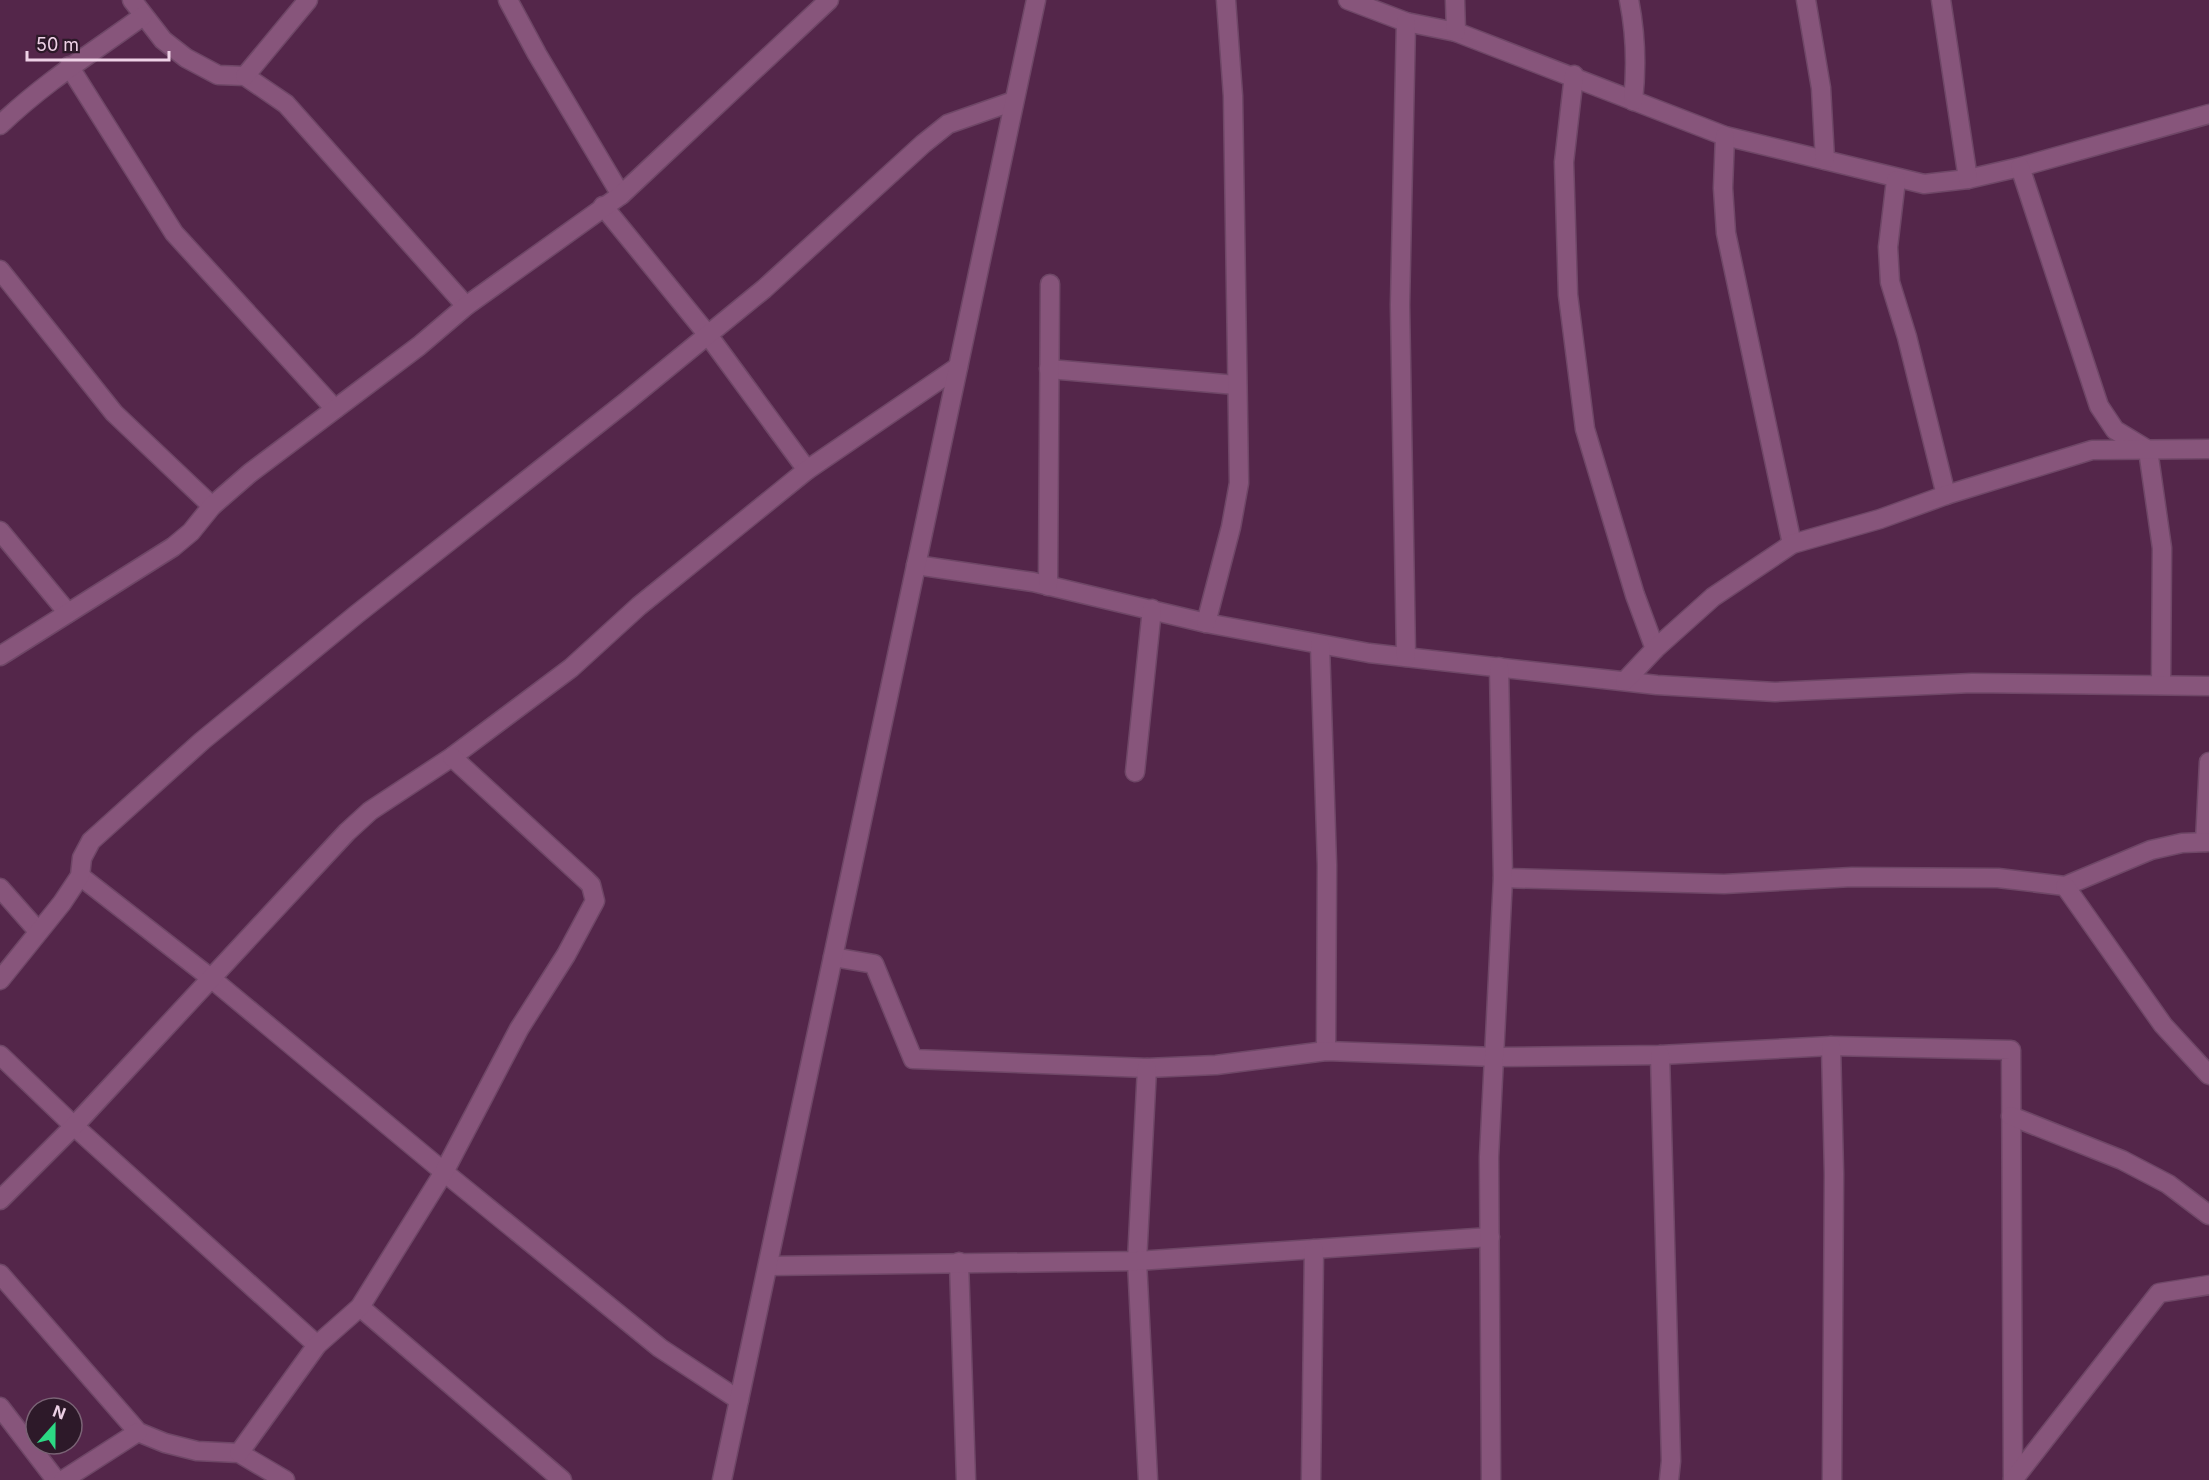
<svg xmlns="http://www.w3.org/2000/svg" width="2209" height="1480" viewBox="0 0 2209 1480" font-family="Inter,sans-serif">
<style>
.lines{fill:none;stroke-linecap:round;stroke-linejoin:round}
.minor-casing{stroke:#6f4767;stroke-width:21}
.minor{stroke:#87557b;stroke-width:18}
</style>
<rect width="100%" height="100%" fill="#54264a"/>
<g class="lines">
<defs>
<g id="minor">
<polyline points="132,0 163,40 186,58 218,75 245,76 286,104 466,306"/>
<polyline points="508,0 537,54 621,195"/>
<polyline points="1348,0 1406,22 1456,32 1725,136 1924,184 1968,179 2020,167 2209,114"/>
<polyline points="1455,0 1456,32"/>
<path d="M 1629,0 C 1636,35 1637,65 1633,101"/>
<polyline points="1806,0 1821,88 1825,160"/>
<polyline points="1941,0 1968,179"/>
<polyline points="69,66 174,233 335,409"/>
<polyline points="1574,75 1564,162 1568,295 1585,429 1635,595 1655,649"/>
<polyline points="245,76 308,0"/>
<path d="M 0,125 C 46,81 92,53 143,16"/>
<polyline points="1725,136 1723,188 1726,233 1792,544"/>
<polyline points="2020,167 2099,406 2115,430 2148,450 2162,548 2161,685"/>
<polyline points="1896,180 1888,247 1890,282 1907,337 1946,495"/>
<polyline points="603,206 708,335 807,470"/>
<polyline points="0,270 114,413 212,506"/>
<polyline points="1049,369 1236,385"/>
<polyline points="0,531 68,613"/>
<polyline points="916,565 1033,582 1206,623 1369,653 1657,685 1775,692 1972,683 2209,686"/>
<polyline points="1048,586 1050,284"/>
<polyline points="1206,623 1231,527 1239,483 1233,96 1226,0"/>
<polyline points="1320,645 1327,865 1326,1051"/>
<polyline points="0,656 173,547 191,532 212,506 250,473 419,346 466,306 621,195 829,0"/>
<polyline points="1406,657 1400,305 1406,22"/>
<polyline points="1625,681 1655,649 1713,597 1792,544 1880,519 1946,495 2092,450 2209,449"/>
<polyline points="1135,772 1152,609"/>
<polyline points="2205,842 2209,762"/>
<polyline points="80,876 212,979 444,1172 660,1348 739,1400"/>
<polyline points="1503,878 1724,884 1852,877 1998,878 2065,886 2151,850 2182,843 2209,842"/>
<polyline points="2065,886 2163,1025 2209,1075"/>
<polyline points="0,888 38,931"/>
<polyline points="833,957 874,964 913,1059 1147,1068 1216,1065 1326,1051 1496,1057 1660,1055 1831,1046 2011,1050 2013,1480"/>
<polyline points="0,980 62,903 80,876 82,858 91,841 202,741 357,614 627,401 764,289 923,144 948,124 1014,101"/>
<polyline points="1831,1046 1834,1174 1832,1480"/>
<polyline points="0,1055 74,1126 317,1345"/>
<polyline points="1660,1055 1671,1461 1669,1480"/>
<polyline points="1147,1068 1137,1261 1148,1480"/>
<polyline points="2011,1116 2122,1160 2168,1184 2209,1215"/>
<polyline points="0,1200 74,1126 347,832 370,811 452,757 571,668 639,606 807,470 958,367"/>
<polyline points="959,1262 966,1480"/>
<polyline points="768,1266 1137,1261 1490,1237"/>
<polyline points="0,1274 138,1432 165,1443 197,1451 239,1453 285,1480"/>
<polyline points="360,1307 562,1480"/>
<polyline points="0,1407 56,1480"/>
<polyline points="239,1453 317,1345 360,1307 444,1172 519,1029 566,955 595,901 591,885 586,880 452,757"/>
<polyline points="63,1480 138,1432"/>
<polyline points="722,1480 1036,0"/>
<polyline points="1311,1480 1314,1249"/>
<polyline points="1491,1480 1489,1157 1503,878 1499,667"/>
<polyline points="2013,1480 2159,1293 2209,1285"/>
</g>
</defs>
<!-- minor casing -->
<use href="#minor" class="minor-casing"/>
<!-- minor -->
<use href="#minor" class="minor"/>
</g>
<!-- north arrow -->
<g transform="translate(54 1426) rotate(21)"><circle r="28" fill="#2d1929" stroke="#7a6375" stroke-width="1.5"/>
<path d="M0-4.5L10 22L0 15L-10 22Z" fill="#2cd884"/>
<text y="-9" font-size="16" font-weight="bold" text-anchor="middle" fill="#eed1e6">N</text>
</g>
<!-- scale -->
<path d="M27 51v9h142v-9" fill="none" stroke="#eed1e6" stroke-width="3"/>
<text x="36" y="51" font-size="18" fill="#eed1e6" stroke="#2d1929" stroke-width="4.5" paint-order="stroke">50 m</text>
</svg>
